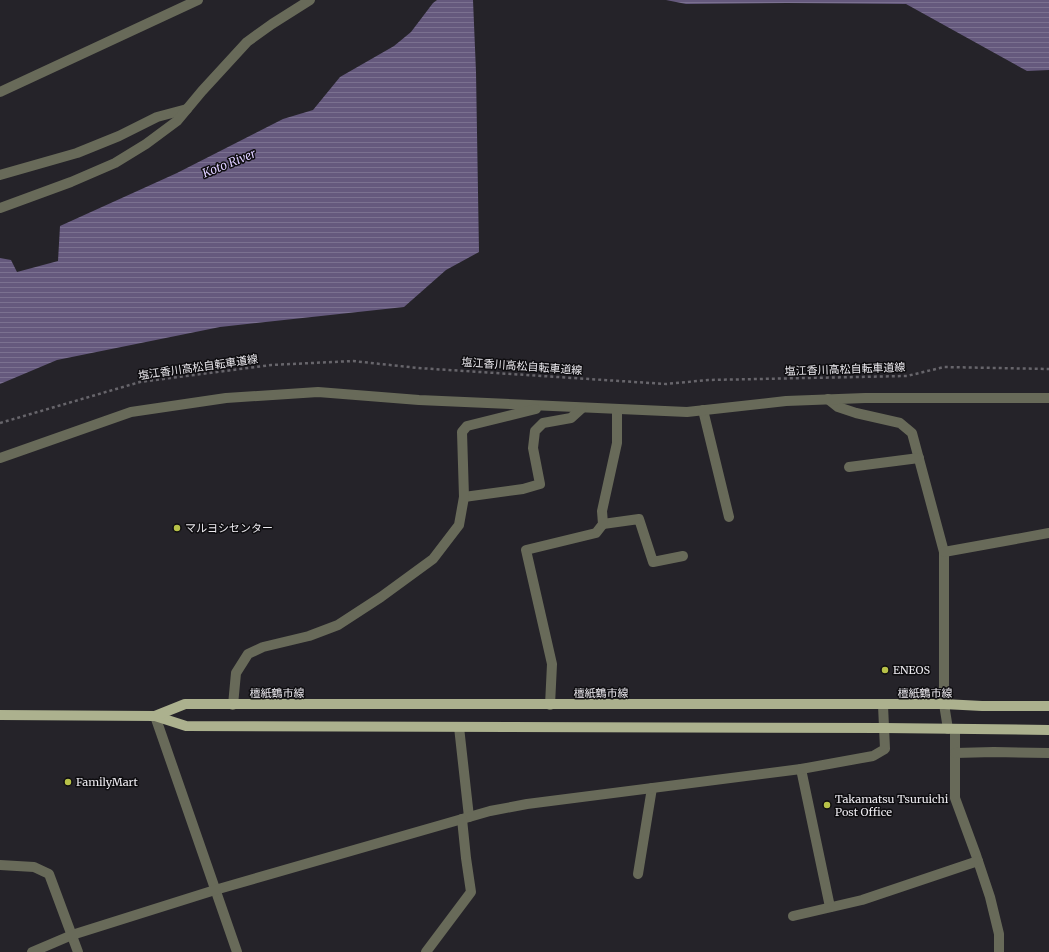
<svg xmlns="http://www.w3.org/2000/svg" width="1049" height="952" viewBox="0 0 1049 952" font-family="Merriweather,'Noto Sans JP',serif">
<style>
.water{fill:url(#water-rules)}
.lines{fill:none;stroke-linecap:round;stroke-linejoin:round}
.path{stroke:#67656b;stroke-width:2.5;stroke-dasharray:3 3;stroke-linecap:butt}
.minor{stroke:#686a59;stroke-width:10}
.major{stroke:#acb18e;stroke-width:10}
.poi-dot{fill:#b7c148;stroke:#0e0d10;stroke-width:1.5}
.labels{text-anchor:middle;dominant-baseline:central;stroke-width:3;stroke-linejoin:round;paint-order:stroke}
.street-label{font-size:11px;fill:#eceaef;stroke:#0e0d10}
.poi-label{font-size:11px;fill:#eceaef;stroke:#0e0d10;text-anchor:start}
.water-label{font-size:12px;font-style:italic;fill:#dcccfe;stroke:#0e0d10}
</style>
<defs>
<pattern id="water-rules" width="6" height="5" patternUnits="userSpaceOnUse"><rect width="6" height="5" fill="#65597d"/><path d="M0 2.5h6" fill="none" stroke="#7b7190"/></pattern>
</defs>
<rect width="100%" height="100%" fill="#252329"/>
<!-- water -->
<g class="water">
<polygon points="437,0 473,0 476,72 479,252 446,270 404,307 220,327 57,360 0,384 0,258 11,260 17,272 58,261 60,226 177,173 283,119 313,110 340,77 394,46 411,32 433,3"/>
<polygon points="666,0 1049,0 1049,70 1027,71 906,4 787,3 686,4"/>
</g>
<g class="lines">
<!-- path -->
<polyline class="path" points="0,423 140,382 271,365 353,361 418,368 666,384 708,380 907,376 944,367 1049,369"/>
<!-- minor -->
<g class="minor">
<polyline points="0,92 198,0"/>
<polyline points="0,175 77,153 119,136 157,117 187,109"/>
<polyline points="0,208 71,182 115,163 146,144 177,121 202,91 247,42 272,24 310,0"/>
<polyline points="828,399 838,407 856,413 900,423 912,433 944,552 944,704 948,729"/>
<polyline points="703,410 729,517"/>
<polyline points="0,458 131,412 226,398 318,392 419,400 687,412 786,401 865,398 1049,398"/>
<polyline points="849,467 919,458"/>
<polyline points="464,497 523,489 540,484 533,448 535,431 543,423 571,418 582,408"/>
<polyline points="603,524 639,519 653,562 683,556"/>
<polyline points="944,552 1049,533"/>
<polyline points="233,705 236,673 248,654 263,647 309,636 338,625 381,597 433,559 459,525 464,497 462,432 467,426 536,409"/>
<polyline points="550,705 552,664 526,550 596,533 603,524 602,511 617,443 617,409"/>
<polyline points="155,716 237,952"/>
<polyline points="459,727 469,817"/>
<polyline points="955,729 955,798 976,855 990,897 999,934 999,952"/>
<polyline points="955,753 994,752 1049,753"/>
<polyline points="801,769 830,907"/>
<polyline points="0,865 34,867 49,874 78,952"/>
<polyline points="638,874 652,788"/>
<polyline points="793,916 862,900 978,861"/>
<polyline points="32,952 72,935 215,890 490,811 527,804 801,769 873,756 885,749 883,705"/>
<polyline points="426,952 471,892 466,858 462,819"/>
</g>
<!-- major -->
<g class="major">
<polyline points="0,715 155,716 186,726 884,728 1049,730"/>
<polyline points="155,716 185,704 944,704 982,706 1049,706"/>
</g>
</g>
<!-- markers -->
<g class="poi-dot">
<circle cx="177" cy="528" r="4"/>
<circle cx="885" cy="670" r="4"/>
<circle cx="68" cy="782" r="4"/>
<circle cx="827" cy="805" r="4"/>
</g>
<g class="labels">
<!-- street labels -->
<g class="street-label">
<text transform="translate(522 366) rotate(4)">塩江香川高松自転車道線</text>
<text transform="translate(198 367) rotate(-8)">塩江香川高松自転車道線</text>
<text transform="translate(845 369) rotate(-2)">塩江香川高松自転車道線</text>
<text x="277" y="693">檀紙鶴市線</text>
<text x="601" y="693">檀紙鶴市線</text>
<text x="925" y="693">檀紙鶴市線</text>
</g>
<!-- poi labels -->
<g class="poi-label">
<text x="185" y="528">マルヨシセンター</text>
<text x="893" y="670">ENEOS</text>
<text x="76" y="782">FamilyMart</text>
<text x="835" y="799">Takamatsu Tsuruichi<tspan x="835" dy="13">Post Office</tspan></text>
</g>
<!-- water labels -->
<g class="water-label">
<text transform="translate(229 163) rotate(-22)">Koto River</text>
</g>
</g>
</svg>
